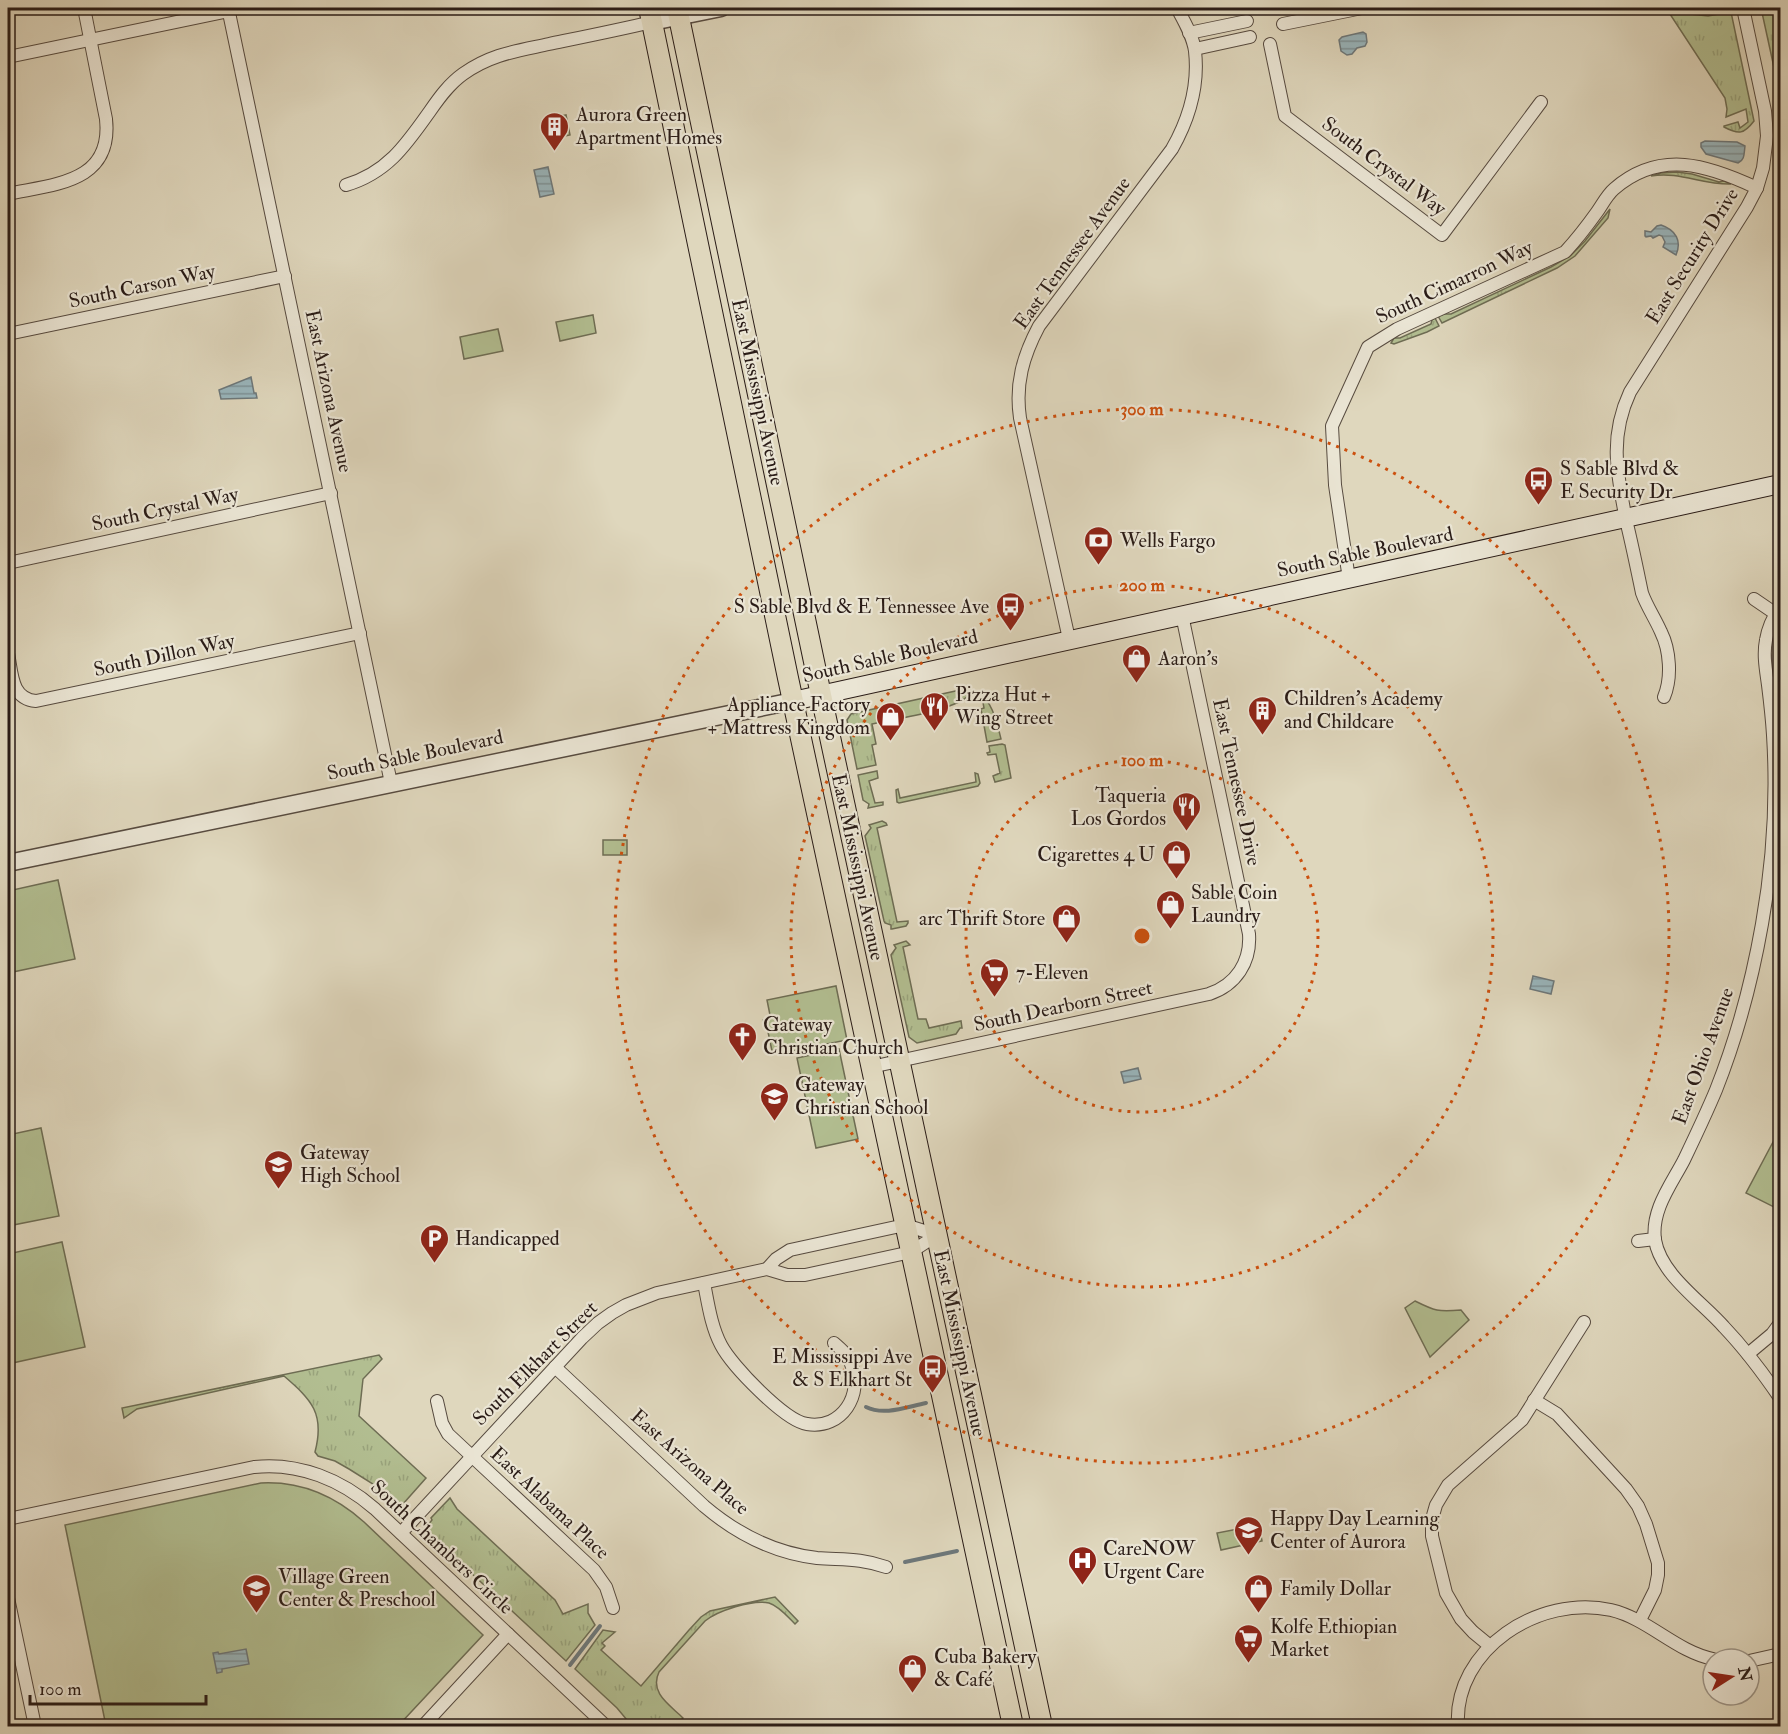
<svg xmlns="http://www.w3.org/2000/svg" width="1788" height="1734" viewBox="0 0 1788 1734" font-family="'IM FELL Double Pica',serif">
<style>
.grass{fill:url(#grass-tufts);stroke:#6e6d54;stroke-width:1.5}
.park{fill:#b2be91;stroke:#6e6d54;stroke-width:1.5}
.garden{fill:url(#garden-dots);stroke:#6e6d54;stroke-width:1.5}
.water{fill:url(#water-rules);stroke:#6d787b;stroke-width:1.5}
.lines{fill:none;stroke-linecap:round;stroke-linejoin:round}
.stream{stroke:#6d787b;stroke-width:4}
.minor-casing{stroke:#574b40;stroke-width:14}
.tertiary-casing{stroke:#574b40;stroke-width:19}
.secondary-casing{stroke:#2a1c17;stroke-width:20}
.primary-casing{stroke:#2a1c17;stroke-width:22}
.minor{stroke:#eae5d4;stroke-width:12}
.tertiary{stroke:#eae5d4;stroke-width:16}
.secondary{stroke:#eae5d4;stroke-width:18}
.primary{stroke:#dfd7bd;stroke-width:20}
.ring{fill:none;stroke:#cc500e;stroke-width:3;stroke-dasharray:3 6}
.labels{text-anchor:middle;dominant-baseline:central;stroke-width:4.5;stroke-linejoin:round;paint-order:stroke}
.poi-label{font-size:20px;fill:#2a1c17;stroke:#eae5d4;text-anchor:start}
.street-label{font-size:20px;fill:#2a1c17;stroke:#eae5d4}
.centre{fill:#cc500e;stroke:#eae5d4;stroke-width:3}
.ring-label{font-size:18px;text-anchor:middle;font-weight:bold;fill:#cc500e;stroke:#eae5d4;stroke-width:4.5;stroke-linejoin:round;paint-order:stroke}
</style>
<defs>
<pattern id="grass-tufts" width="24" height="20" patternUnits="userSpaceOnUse" patternTransform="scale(1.5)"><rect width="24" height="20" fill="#b2be91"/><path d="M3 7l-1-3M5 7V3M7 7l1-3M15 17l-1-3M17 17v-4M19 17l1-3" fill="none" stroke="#99a37c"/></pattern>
<pattern id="garden-dots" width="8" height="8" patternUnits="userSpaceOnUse" patternTransform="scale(1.5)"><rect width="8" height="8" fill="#b2be91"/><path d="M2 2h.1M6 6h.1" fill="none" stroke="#99a37c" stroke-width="1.8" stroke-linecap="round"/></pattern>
<pattern id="water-rules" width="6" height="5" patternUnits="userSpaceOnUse" patternTransform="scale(1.5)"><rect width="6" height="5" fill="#99b6bd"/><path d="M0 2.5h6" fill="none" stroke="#7d9399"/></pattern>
</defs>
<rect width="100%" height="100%" fill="#dfd7bd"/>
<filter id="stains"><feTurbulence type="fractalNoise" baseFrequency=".00333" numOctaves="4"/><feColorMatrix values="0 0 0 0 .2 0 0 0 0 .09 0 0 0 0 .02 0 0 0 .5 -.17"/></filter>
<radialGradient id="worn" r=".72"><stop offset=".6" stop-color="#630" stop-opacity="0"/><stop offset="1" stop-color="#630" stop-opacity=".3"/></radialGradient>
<!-- grass -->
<g class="grass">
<path d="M 1666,8 L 1685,8 L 1690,14 L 1708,16 L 1731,12 L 1754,121 C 1744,134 1739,135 1724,127 L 1724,126 L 1738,122 L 1740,128 L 1748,122 L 1746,109 L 1726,117 L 1727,109 L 1725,98 Z"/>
<polygon points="1761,8 1780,8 1780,95"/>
<path d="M 1677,172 L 1692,174 L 1719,182 L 1724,181 L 1731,184 C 1703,185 1679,171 1651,176 L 1661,173 Z"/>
<polygon points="1610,209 1608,218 1575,256 1557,268 1442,323 1438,316 1444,314 1451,314 1551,267 1570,256 1585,241"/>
<polygon points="1435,318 1439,326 1427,332 1394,344 1391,343 1394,338 1400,338 1431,324 1432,320"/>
<path d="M 960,690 C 989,686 996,717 1001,739 L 987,742 L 981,709 L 984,708 L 982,697 L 971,693 C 959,710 895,719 872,724 L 876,744 L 872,745 L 876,765 L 857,769 L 847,720 L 851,714 Z"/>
<polygon points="1002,744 1005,745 1011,778 995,782 993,776 1000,773 996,754 988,755 987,753 990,752 989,746"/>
<polygon points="877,771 878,778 869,781 875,803 883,802 883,805 868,808 869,804 863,800 858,775"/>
<polygon points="975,773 978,774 980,783 978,786 899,803 897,802 896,790 898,789 900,798 976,782"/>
<polygon points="882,821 886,823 887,825 877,828 897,922 908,921 908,923 906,926 892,929 891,929 891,925 885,923 884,921 865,836 871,828 869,825"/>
<polygon points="906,941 910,945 903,947 918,1019 926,1019 929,1028 961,1021 962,1028 960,1028 956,1034 917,1043 909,1037 891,955 896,948 894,945"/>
<path d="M 379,1355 L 382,1359 L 363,1379 L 359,1416 L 426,1478 L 403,1504 L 394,1504 L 373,1484 L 349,1469 L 335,1461 L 318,1456 L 315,1452 C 325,1414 312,1400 284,1376 L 137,1409 L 124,1418 L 122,1408 Z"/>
<polygon points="450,1498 457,1509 555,1600 563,1614 588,1604 588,1613 595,1625 566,1661 428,1533 428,1525 432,1520 431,1518"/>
<path d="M 775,1597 L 798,1621 L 795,1624 C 788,1617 779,1606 769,1603 C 753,1599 717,1611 705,1621 L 659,1672 C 649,1693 670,1705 683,1718 L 676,1726 L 632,1726 L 617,1708 L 575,1669 L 603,1630 L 615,1632 L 602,1643 L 605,1646 L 601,1650 L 641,1686 L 689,1630 L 701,1617 L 710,1611 Z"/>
</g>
<!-- park -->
<g class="park">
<polygon points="593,315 596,333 560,341 556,322"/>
<polygon points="498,329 503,351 464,359 460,337"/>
<rect x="603" y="840" width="24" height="15"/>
<polygon points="58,880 75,959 8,973 8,891"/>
<polygon points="836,986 847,1040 776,1054 775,1051 772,1051 767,1027 764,1028 763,1020 768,1019 770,1015 767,1000"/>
<polygon points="839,1049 858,1139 816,1148 797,1058"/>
<polygon points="1780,1125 1780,1210 1746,1193 1773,1142"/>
<polygon points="41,1128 59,1216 8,1226 8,1135"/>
<polygon points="62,1242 85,1347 8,1364 8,1254"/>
<path d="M 1415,1301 C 1435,1311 1438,1312 1461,1310 L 1469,1320 L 1430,1357 L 1405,1308 Z"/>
<path d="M 261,1483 C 300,1481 335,1496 364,1522 L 483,1635 L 398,1726 L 106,1726 L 65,1525 Z"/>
<polygon points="1259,1525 1262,1541 1221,1550 1217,1533"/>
</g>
<!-- garden -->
<polygon class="garden" points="566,115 570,135 555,138 551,118"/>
<!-- water -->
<g class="water">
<polygon points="1363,32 1366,34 1367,42 1365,46 1357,48 1352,54 1347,55 1341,51 1339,40 1342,37"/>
<path d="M 1705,141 L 1737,142 L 1745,146 C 1744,153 1745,160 1738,163 L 1706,154 L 1701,147 L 1701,143 Z"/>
<polygon points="548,167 554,194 540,197 534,170"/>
<path d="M 1661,225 C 1676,230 1682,241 1676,255 L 1663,247 L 1665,242 L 1662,236 L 1659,235 L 1653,238 L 1651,236 L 1646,237 L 1645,236 L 1645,231 L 1651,232 L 1657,226 Z"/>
<polygon points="251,377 254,393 256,393 257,398 221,399 219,390"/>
<polygon points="1533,976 1554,981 1551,994 1530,989"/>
<polygon points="1138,1068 1141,1079 1124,1083 1121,1072"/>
<polygon points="246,1649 249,1664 222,1669 222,1672 217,1673 213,1653 218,1652 219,1654"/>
</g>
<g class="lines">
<!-- stream -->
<g class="stream">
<path d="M 866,1407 C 884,1416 906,1407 926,1403"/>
<polyline points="905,1562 957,1551"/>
<polyline points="570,1665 600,1626"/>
</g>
<defs>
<g id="minor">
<polyline points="228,8 391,783"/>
<polyline points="1283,24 1362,8"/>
<polyline points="1189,33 1247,21"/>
<polyline points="1270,44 1285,116 1442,235 1541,102"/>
<polyline points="1195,49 1250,37"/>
<polyline points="8,57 229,11"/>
<path d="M 346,185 C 387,173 406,145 430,111 C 439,98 449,84 463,74 C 491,54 517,51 549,44 C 583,37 618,30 652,22"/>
<path d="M 8,194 C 54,184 113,183 106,119 L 84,8"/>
<polyline points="8,334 285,276"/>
<polyline points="8,563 331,493"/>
<path d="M 1349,579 L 1335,485 L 1332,426 L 1368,347 L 1397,329 L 1565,252 C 1577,239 1587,226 1597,212 C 1602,205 1607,195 1614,189 C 1660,149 1708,165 1757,188"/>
<polyline points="1754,599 1776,614"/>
<path d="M 1780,607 C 1773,617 1768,628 1766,640 C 1763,655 1766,670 1768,685 C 1770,701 1772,718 1773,735 C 1777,798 1773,862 1762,924 C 1752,981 1737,1037 1716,1090 C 1706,1114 1695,1137 1684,1160 C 1671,1185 1651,1210 1655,1240 C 1661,1275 1701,1301 1724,1327 C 1745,1349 1763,1373 1780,1398"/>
<path d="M 1069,639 L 1020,418 C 1015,384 1023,356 1039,326 L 1172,149 C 1189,119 1199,86 1195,51 C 1193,36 1184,21 1177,8"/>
<path d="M 8,653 C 12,673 11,699 36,701 L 360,633"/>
<path d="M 1664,697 C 1672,678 1670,650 1661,632 C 1655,618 1647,607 1642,593 C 1637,569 1632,544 1626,520 C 1617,473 1609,437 1630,392 L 1747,207 L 1757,188 L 1763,168 L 1767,136 L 1765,111 L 1743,8"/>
<path d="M 871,1067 L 1209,994 C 1236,985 1251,962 1249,934 L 1182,615"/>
<polyline points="1638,1241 1655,1239"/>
<polyline points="767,1269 776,1259 790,1250 905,1225 937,1235"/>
<path d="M 704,1283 C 708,1303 711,1326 721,1345 C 732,1366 785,1421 807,1424 C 842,1430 864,1394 851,1364 C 848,1355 841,1349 834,1343"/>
<polyline points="1748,1354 1772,1334 1780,1323"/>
<path d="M 555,1367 L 704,1506 C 737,1534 774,1553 817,1558 C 844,1560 860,1558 886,1567"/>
<polyline points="1534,1400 1557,1414 1626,1489 1638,1506 1646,1524 1658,1563 1658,1575 1655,1590 1640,1620"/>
<polyline points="437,1401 442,1423 448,1434 594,1570 606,1587 613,1608"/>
<path d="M 8,1519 L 254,1467 C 299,1462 342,1480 375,1509 L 606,1726"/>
<polyline points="401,1533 582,1338 598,1323 612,1313 626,1305 657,1293 767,1269 787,1275 805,1275 911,1252 937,1235"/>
<polyline points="8,1598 35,1726"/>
<polyline points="1490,1646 1473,1632 1461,1619 1446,1593 1432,1536 1432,1519 1436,1505 1448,1485 1522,1420 1584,1322"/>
<polyline points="1749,1661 1780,1654"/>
<polyline points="423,1726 508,1634"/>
<path d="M 1458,1726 C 1453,1649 1540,1594 1611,1610 C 1649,1619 1675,1651 1713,1659"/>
</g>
<g id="tertiary">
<polyline points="652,22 721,8"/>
<polyline points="8,863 793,701"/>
</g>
<polyline id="secondary" points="793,701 1780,484"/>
<g id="primary">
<polyline points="649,8 788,678 1013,1726"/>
<polyline points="677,8 821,695 1042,1726"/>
</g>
</defs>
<!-- minor casing -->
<use href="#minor" class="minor-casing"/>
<!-- tertiary casing -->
<use href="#tertiary" class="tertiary-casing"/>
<!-- secondary casing -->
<use href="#secondary" class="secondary-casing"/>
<!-- primary casing -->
<use href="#primary" class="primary-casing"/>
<!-- minor -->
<use href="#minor" class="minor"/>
<!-- tertiary -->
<use href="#tertiary" class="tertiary"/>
<!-- secondary -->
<use href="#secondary" class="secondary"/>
<!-- primary -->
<use href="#primary" class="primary"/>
</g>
<!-- distance rings -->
<g class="ring">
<circle cx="1142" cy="936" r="176"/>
<circle cx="1142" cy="936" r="351"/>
<circle cx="1142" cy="936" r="527"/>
</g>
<!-- icons -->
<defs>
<symbol id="building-pin" viewBox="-11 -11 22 30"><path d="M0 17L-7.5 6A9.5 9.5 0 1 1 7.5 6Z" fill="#8f2418" stroke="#eae5d4"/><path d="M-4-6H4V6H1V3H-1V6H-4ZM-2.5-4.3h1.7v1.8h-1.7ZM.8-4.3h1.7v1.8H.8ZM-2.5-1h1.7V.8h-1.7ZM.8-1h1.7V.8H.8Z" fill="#fff"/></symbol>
<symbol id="bus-pin" viewBox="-11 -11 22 30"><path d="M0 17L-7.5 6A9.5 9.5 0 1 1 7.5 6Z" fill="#8f2418" stroke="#eae5d4"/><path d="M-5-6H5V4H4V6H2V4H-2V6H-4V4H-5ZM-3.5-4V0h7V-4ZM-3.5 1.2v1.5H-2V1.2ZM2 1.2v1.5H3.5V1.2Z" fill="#fff"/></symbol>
<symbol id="bank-pin" viewBox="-11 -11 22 30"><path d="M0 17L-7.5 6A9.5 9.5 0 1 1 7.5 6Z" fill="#8f2418" stroke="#eae5d4"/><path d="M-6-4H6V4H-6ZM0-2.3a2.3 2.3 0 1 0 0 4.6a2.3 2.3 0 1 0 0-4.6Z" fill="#fff"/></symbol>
<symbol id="shop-pin" viewBox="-11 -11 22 30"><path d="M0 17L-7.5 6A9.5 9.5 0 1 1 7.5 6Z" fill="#8f2418" stroke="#eae5d4"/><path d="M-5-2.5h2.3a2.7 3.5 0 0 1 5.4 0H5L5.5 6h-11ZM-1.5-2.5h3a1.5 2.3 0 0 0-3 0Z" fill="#fff"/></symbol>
<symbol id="restaurant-pin" viewBox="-11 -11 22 30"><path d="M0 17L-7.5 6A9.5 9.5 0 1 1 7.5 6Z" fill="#8f2418" stroke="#eae5d4"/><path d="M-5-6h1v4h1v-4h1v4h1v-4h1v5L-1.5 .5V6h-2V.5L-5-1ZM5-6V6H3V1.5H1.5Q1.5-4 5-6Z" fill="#fff"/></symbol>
<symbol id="supermarket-pin" viewBox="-11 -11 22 30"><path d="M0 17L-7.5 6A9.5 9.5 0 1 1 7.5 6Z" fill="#8f2418" stroke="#eae5d4"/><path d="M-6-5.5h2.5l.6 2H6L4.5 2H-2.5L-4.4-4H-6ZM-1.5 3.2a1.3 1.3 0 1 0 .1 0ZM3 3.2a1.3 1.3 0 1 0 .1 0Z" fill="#fff"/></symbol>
<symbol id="church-pin" viewBox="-11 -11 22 30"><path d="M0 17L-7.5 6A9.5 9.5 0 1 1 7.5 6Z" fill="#8f2418" stroke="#eae5d4"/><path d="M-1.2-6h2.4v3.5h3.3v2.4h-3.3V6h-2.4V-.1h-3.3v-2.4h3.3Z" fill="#fff"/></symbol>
<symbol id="school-pin" viewBox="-11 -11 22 30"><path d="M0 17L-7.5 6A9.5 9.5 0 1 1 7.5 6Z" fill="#8f2418" stroke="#eae5d4"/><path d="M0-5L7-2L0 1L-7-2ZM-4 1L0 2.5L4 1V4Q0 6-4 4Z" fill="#fff"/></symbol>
<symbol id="parking-pin" viewBox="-11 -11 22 30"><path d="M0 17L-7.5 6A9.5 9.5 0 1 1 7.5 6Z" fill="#8f2418" stroke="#eae5d4"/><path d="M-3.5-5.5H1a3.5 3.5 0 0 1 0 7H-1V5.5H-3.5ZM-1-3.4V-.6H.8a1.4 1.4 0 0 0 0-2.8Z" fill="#fff"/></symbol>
<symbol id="hospital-pin" viewBox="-11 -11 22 30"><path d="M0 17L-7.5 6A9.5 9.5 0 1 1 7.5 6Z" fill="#8f2418" stroke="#eae5d4"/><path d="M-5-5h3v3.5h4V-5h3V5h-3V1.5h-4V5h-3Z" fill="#fff"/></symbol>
</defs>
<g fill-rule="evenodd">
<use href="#building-pin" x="538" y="110" width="33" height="45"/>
<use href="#bus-pin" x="1522" y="464" width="33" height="45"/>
<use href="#bank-pin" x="1082" y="524" width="33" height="45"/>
<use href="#bus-pin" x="994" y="590" width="33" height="45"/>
<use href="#shop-pin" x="1120" y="642" width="33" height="45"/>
<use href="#restaurant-pin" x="918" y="690" width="33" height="45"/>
<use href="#building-pin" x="1246" y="694" width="33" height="45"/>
<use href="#shop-pin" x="874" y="700" width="33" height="45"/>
<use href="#restaurant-pin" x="1170" y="790" width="33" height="45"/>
<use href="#shop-pin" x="1160" y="838" width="33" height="45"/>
<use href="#shop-pin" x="1154" y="888" width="33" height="45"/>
<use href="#shop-pin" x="1050" y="902" width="33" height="45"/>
<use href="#supermarket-pin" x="978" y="956" width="33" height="45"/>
<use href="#church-pin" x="726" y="1020" width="33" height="45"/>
<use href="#school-pin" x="758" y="1080" width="33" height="45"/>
<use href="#school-pin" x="262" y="1148" width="33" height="45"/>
<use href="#parking-pin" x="418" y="1222" width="33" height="45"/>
<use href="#bus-pin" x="916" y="1352" width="33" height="45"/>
<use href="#school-pin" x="1232" y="1514" width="33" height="45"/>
<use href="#hospital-pin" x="1066" y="1544" width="33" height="45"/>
<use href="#school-pin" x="240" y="1572" width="33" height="45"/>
<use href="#shop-pin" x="1242" y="1572" width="33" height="45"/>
<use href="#supermarket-pin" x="1232" y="1622" width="33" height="45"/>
<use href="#shop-pin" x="896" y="1652" width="33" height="45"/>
</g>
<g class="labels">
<!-- poi labels -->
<g class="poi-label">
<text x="576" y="114">Aurora Green<tspan x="576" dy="23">Apartment Homes</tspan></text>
<text x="1560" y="468">S Sable Blvd &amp;<tspan x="1560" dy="23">E Security Dr</tspan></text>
<text x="1120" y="540">Wells Fargo</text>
<text x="989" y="606" text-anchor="end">S Sable Blvd &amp; E Tennessee Ave</text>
<text x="1158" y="658">Aaron's</text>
<text x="955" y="694">Pizza Hut +<tspan x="955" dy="23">Wing Street</tspan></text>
<text x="1284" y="698">Children's Academy<tspan x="1284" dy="23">and Childcare</tspan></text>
<text x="870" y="704" text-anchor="end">Appliance Factory<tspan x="870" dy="23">+ Mattress Kingdom</tspan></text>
<text x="1166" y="795" text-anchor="end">Taqueria<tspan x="1166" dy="23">Los Gordos</tspan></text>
<text x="1155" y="854" text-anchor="end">Cigarettes 4 U</text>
<text x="1191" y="892">Sable Coin<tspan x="1191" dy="23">Laundry</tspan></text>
<text x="1045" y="918" text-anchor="end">arc Thrift Store</text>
<text x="1016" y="972">7-Eleven</text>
<text x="763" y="1024">Gateway<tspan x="763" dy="23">Christian Church</tspan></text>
<text x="795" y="1084">Gateway<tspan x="795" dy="23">Christian School</tspan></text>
<text x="300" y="1152">Gateway<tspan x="300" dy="23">High School</tspan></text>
<text x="455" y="1238">Handicapped</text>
<text x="912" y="1356" text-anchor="end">E Mississippi Ave<tspan x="912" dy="23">&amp; S Elkhart St</tspan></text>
<text x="1270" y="1518">Happy Day Learning<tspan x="1270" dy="23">Center of Aurora</tspan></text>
<text x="1103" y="1548">CareNOW<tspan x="1103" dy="23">Urgent Care</tspan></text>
<text x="278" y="1576">Village Green<tspan x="278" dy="23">Center &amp; Preschool</tspan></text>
<text x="1280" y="1588">Family Dollar</text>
<text x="1270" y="1626">Kolfe Ethiopian<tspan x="1270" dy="23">Market</tspan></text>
<text x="934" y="1656">Cuba Bakery<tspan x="934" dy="23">&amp; Café</tspan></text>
</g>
<!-- street labels -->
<g class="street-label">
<text transform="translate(1384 166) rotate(37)">South Crystal Way</text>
<text transform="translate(1072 253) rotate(-54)">East Tennessee Avenue</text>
<text transform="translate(1692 256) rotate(-58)">East Security Drive</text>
<text transform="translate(1454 282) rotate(-25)">South Cimarron Way</text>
<text transform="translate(142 286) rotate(-12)">South Carson Way</text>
<text transform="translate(329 391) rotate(78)">East Arizona Avenue</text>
<text transform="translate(758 392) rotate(78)">East Mississippi Avenue</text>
<text transform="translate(165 509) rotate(-12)">South Crystal Way</text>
<text transform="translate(1365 552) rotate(-12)">South Sable Boulevard</text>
<text transform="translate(164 655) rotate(-12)">South Dillon Way</text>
<text transform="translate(890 656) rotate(-13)">South Sable Boulevard</text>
<text transform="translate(415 755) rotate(-12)">South Sable Boulevard</text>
<text transform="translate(1237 782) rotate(78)">East Tennessee Drive</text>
<text transform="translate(858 867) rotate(78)">East Mississippi Avenue</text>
<text transform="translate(1063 1006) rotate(-12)">South Dearborn Street</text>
<text transform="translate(1703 1056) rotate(-70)">East Ohio Avenue</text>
<text transform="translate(960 1343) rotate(78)">East Mississippi Avenue</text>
<text transform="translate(535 1363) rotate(-45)">South Elkhart Street</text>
<text transform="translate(690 1462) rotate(41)">East Arizona Place</text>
<text transform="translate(550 1503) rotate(43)">East Alabama Place</text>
<text transform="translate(442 1547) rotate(43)">South Chambers Circle</text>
</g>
</g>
<circle cx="1142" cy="936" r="9" class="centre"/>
<g class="ring-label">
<text x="1142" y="415">300 m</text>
<text x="1142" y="591">200 m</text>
<text x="1142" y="766">100 m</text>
</g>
<!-- margin -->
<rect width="1788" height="1734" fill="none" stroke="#dfd7bd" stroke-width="30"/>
<rect x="9" y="9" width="1770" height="1716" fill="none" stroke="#2a1c17" stroke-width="3"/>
<rect x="15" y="15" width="1758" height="1704" fill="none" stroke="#2a1c17" stroke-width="1.5"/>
<!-- north arrow -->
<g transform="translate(1731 1677) rotate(78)"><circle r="28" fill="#eae5d4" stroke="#9d9588" stroke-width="1.5"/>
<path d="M0-4.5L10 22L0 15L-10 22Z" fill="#8f2418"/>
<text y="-9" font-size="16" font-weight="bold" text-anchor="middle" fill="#2a1c17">N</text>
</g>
<!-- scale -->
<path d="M30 1695v9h176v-9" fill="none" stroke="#2a1c17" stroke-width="3"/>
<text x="39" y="1695" font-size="18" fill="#2a1c17" stroke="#eae5d4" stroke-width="4.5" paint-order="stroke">100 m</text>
<rect width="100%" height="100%" filter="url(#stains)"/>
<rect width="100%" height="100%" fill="url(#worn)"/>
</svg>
